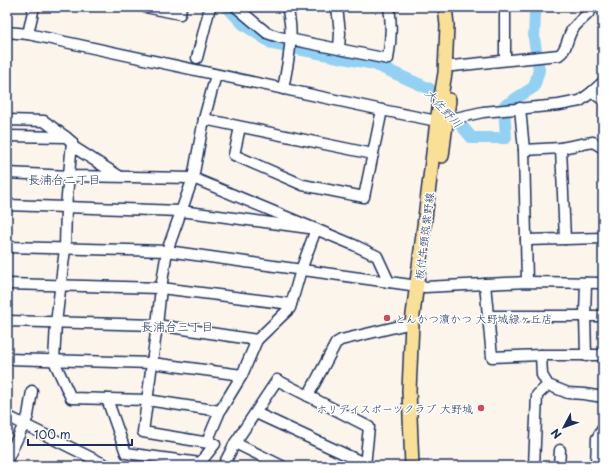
<svg xmlns="http://www.w3.org/2000/svg" width="610" height="473" viewBox="0 0 610 473" font-family="'Playpen Sans','Klee One',sans-serif">
<style>
.lines{fill:none;stroke-linecap:round;stroke-linejoin:round}
.river{stroke:#92d1f3;stroke-width:12}
.minor-casing{stroke:#1b2f5e;stroke-width:13}
.major-casing{stroke:#1b2f5e;stroke-width:16}
.minor{stroke:#fff;stroke-width:10}
.major{stroke:#fadf96;stroke-width:13}
.poi-dot{fill:#d1495b;stroke:#fff;stroke-width:1.5}
.labels{text-anchor:middle;dominant-baseline:central;stroke-width:3;stroke-linejoin:round;paint-order:stroke}
.street-label{font-size:11px;fill:#1b2f5e;stroke:#fff}
.poi-label{font-size:11px;fill:#1b2f5e;stroke:#fff;text-anchor:start}
.water-label{font-size:12px;font-style:italic;fill:#395883;stroke:#fff}
.neighbourhood-label{font-size:12px;fill:#1b2f5e;stroke:#fff}
</style>
<rect width="100%" height="100%" fill="#fcf5ec"/>
<filter id="ink" filterUnits="userSpaceOnUse"><feTurbulence type="fractalNoise" baseFrequency=".025" numOctaves="2"/><feDisplacementMap in="SourceGraphic" scale="8" xChannelSelector="R" yChannelSelector="G"/><feConvolveMatrix kernelMatrix="1 2 1 2 8 2 1 2 1" color-interpolation-filters="sRGB"/></filter>
<g filter="url(#ink)">
<g class="lines">
<!-- river -->
<polyline class="river" points="227,7 243,24 273,44 374,64 430,89 472,138 506,138 504,106 534,87 539,70 534,38 535,14 538,7"/>
<defs>
<g id="minor">
<polyline points="145,7 180,14 181,7"/>
<path d="M 236,7 L 267,33 L 279,37 L 388,59 C 391,42 392,25 389,7"/>
<polyline points="337,7 340,33 339,49"/>
<polyline points="7,32 28,34 382,110 437,121 447,120 483,112 559,105 580,101 592,92 603,82"/>
<polyline points="28,34 34,7"/>
<polyline points="197,58 210,7"/>
<polyline points="505,60 505,7"/>
<path d="M 453,66 L 559,55 C 567,50 567,38 572,30 C 578,21 588,16 593,7"/>
<path d="M 283,89 C 288,61 295,36 287,7"/>
<polyline points="592,92 603,100"/>
<polyline points="520,108 524,150 527,282"/>
<polyline points="204,119 373,154"/>
<polyline points="7,120 44,121 66,137"/>
<polyline points="240,127 234,155 303,185 364,197 382,110"/>
<polyline points="7,136 66,137 72,142 66,207 65,249 56,323 54,361 71,398 147,400 220,411"/>
<polyline points="72,146 119,176"/>
<polyline points="561,148 565,239"/>
<polyline points="524,150 561,148 593,142 603,148"/>
<polyline points="7,173 69,176 193,178 354,245 377,256 389,282"/>
<polyline points="7,205 181,211 316,229 301,270 290,308 257,340 242,375 220,411 207,442"/>
<polyline points="526,240 603,238"/>
<polyline points="7,247 167,251 425,287 527,282 603,283"/>
<polyline points="7,284 161,288 291,304"/>
<polyline points="485,284 492,357 541,355 603,355"/>
<polyline points="488,316 603,316"/>
<polyline points="7,321 157,325 257,340"/>
<polyline points="541,355 542,375 548,385 568,393 584,394 603,397"/>
<polyline points="586,356 585,315 586,283"/>
<polyline points="7,359 152,363 242,375"/>
<polyline points="308,396 336,343 341,340 412,323"/>
<polyline points="107,399 126,453 200,463 215,444 143,432 157,325 161,288 167,251 193,178 204,119 216,75"/>
<polyline points="256,413 366,464"/>
<polyline points="7,416 108,466"/>
<polyline points="235,443 282,466"/>
<polyline points="7,460 28,416 32,391"/>
<polyline points="223,466 235,443 277,380 369,427 365,466"/>
<polyline points="534,466 537,395 548,385"/>
<polyline points="559,466 560,450"/>
<polyline points="596,466 597,438 603,428"/>
</g>
<g id="major">
<polyline points="442,156 449,100"/>
<polyline points="412,466 409,391 412,323 437,121 445,73 447,25 445,7"/>
</g>
</defs>
<!-- minor casing -->
<use href="#minor" class="minor-casing"/>
<!-- major casing -->
<use href="#major" class="major-casing"/>
<!-- minor -->
<use href="#minor" class="minor"/>
<!-- major -->
<use href="#major" class="major"/>
</g>
</g>
<!-- markers -->
<g class="poi-dot">
<circle cx="387" cy="318" r="4"/>
<circle cx="481" cy="408" r="4"/>
</g>
<g class="labels">
<!-- street labels -->
<g class="street-label">
<text transform="translate(424 236) rotate(-83)">板付牛頸筑紫野線</text>
</g>
<!-- poi labels -->
<g class="poi-label">
<text x="395" y="318">とんかつ濵かつ 大野城緑ヶ丘店</text>
<text x="473" y="408" text-anchor="end">ホリデイスポーツクラブ 大野城</text>
</g>
<!-- water labels -->
<g class="water-label">
<text transform="translate(444 108) rotate(47)">大佐野川</text>
</g>
<!-- neighbourhood labels -->
<g class="neighbourhood-label">
<text x="64" y="179">長浦台二丁目</text>
<text x="177" y="326">長浦台三丁目</text>
</g>
</g>
<!-- margin -->
<rect width="610" height="473" fill="none" stroke="#fff" stroke-width="24"/>
<rect x="12" y="12" width="586" height="449" fill="none" stroke="#1b2f5e" stroke-width="1.5" filter="url(#ink)"/>
<!-- north arrow -->
<g transform="translate(564 427) rotate(229)" stroke="#ffffff" stroke-width="3" paint-order="stroke">
<path d="M0-3L7 15L0 10L-7 15Z" fill="#1b2f5e"/>
<text y="-6" font-size="11" font-weight="bold" text-anchor="middle" fill="#1b2f5e">N</text>
</g>
<!-- scale -->
<path d="M28 439v6h104v-6" fill="none" stroke="#1b2f5e" stroke-width="2"/>
<text x="34" y="439" font-size="12" fill="#1b2f5e" stroke="#ffffff" stroke-width="3" paint-order="stroke">100 m</text>
</svg>
